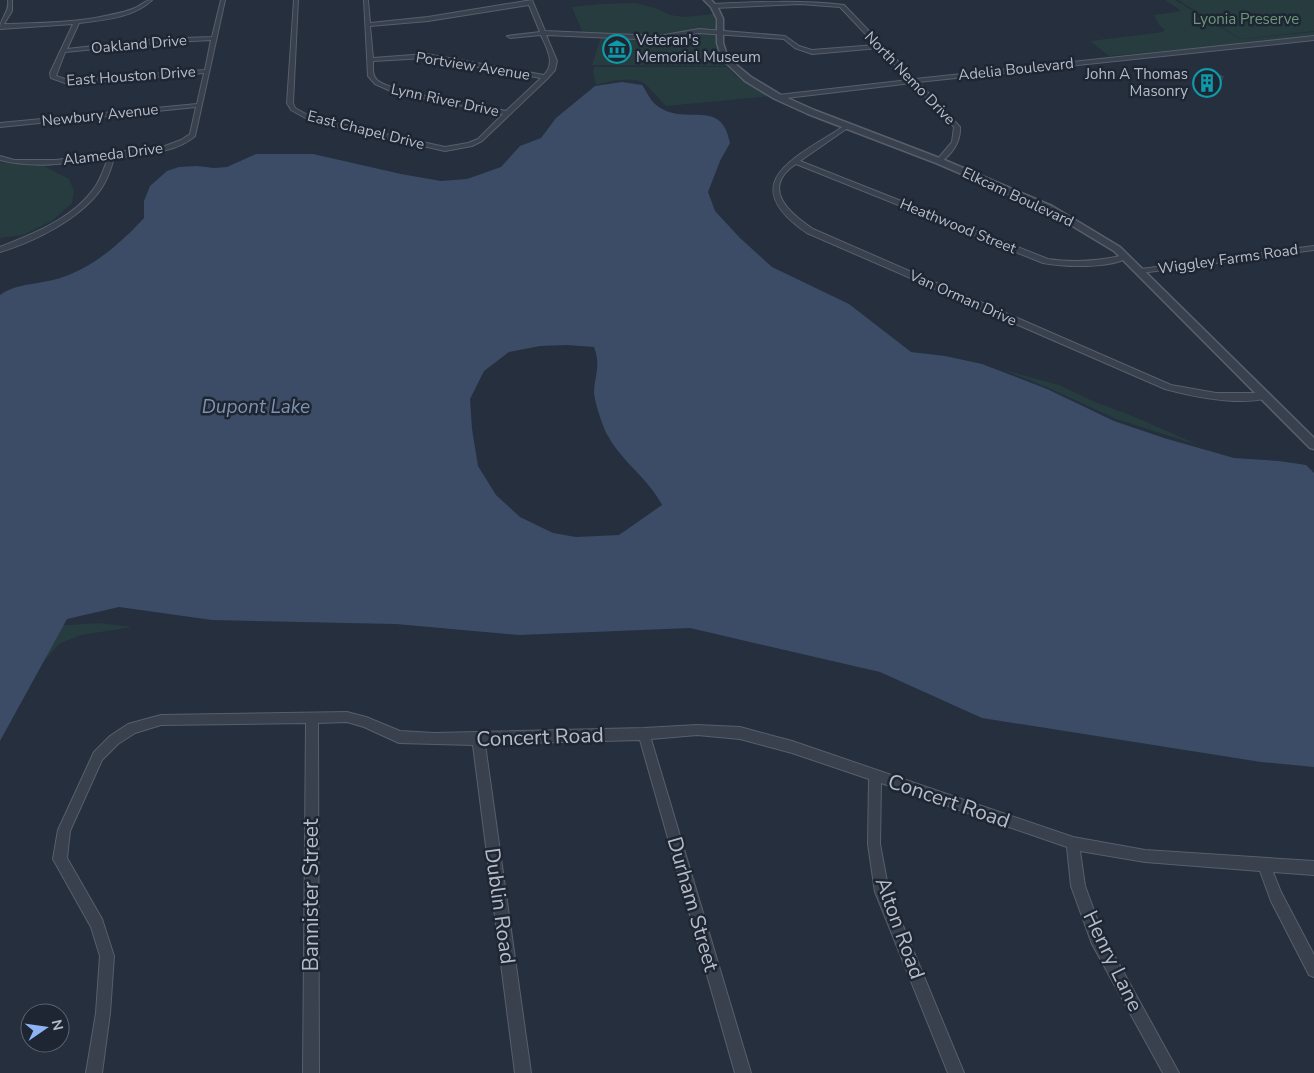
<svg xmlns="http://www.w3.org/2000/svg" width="1314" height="1073" viewBox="0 0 1314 1073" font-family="'Nunito Sans',sans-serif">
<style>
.green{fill:#273c3f}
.water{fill:#3c4c66;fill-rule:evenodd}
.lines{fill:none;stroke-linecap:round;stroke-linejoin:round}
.minor-casing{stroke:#575f6c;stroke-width:2}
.tertiary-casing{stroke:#575f6c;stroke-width:3}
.minor{fill:#39414e;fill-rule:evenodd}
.tertiary{fill:#39414e;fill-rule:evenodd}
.wall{fill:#404a59}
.shaded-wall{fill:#343c48}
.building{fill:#4b5667;stroke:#343c48}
.labels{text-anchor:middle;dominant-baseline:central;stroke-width:5;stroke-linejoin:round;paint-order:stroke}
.far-park-label{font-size:15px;fill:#6d9978;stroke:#1e2633}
.far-poi-label{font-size:15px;fill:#b5bcc9;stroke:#1e2633;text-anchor:start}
.far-street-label{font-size:15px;fill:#b5bcc9;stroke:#1e2633}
.water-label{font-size:19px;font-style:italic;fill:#7e92af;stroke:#1e2633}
.near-street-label{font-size:21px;fill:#b5bcc9;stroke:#1e2633}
</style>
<rect width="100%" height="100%" fill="#252f3e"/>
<!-- green -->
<g class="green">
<polygon points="1165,0 1175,0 1240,39 1314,32 1314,37 1109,56 1090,41 1163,32 1165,30 1159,25 1154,15 1181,11"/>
<polygon points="1178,0 1314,0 1314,31 1241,39"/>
<polygon points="635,3 655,8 671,15 684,17 714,14 717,32 691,30 668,36 583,34 572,7 600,4"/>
<polygon points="690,32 715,34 717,37 719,50 728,66 592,65 601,37 664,39"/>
<path d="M 594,67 L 727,67 L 736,76 L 771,96 L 666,106 C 661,101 649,87 644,83 C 631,76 609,81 596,85 L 593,72 Z"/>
<polygon points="0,162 42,165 69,179 74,191 72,203 52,221 23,235 0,238"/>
<polygon points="1001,369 1059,385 1095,402 1130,415 1201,446 1116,419 1049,388"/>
<polygon points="99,623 133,627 81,635 59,644 36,670 55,626"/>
</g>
<!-- water -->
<path class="water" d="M 622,82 L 642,85 C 646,90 650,100 655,104 C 684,129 721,95 730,143 L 720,161 L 708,192 L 715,211 L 740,238 L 772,267 L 849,304 L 911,352 L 945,356 L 982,364 L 1047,389 L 1114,421 L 1164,438 L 1234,458 L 1279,461 L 1306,465 L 1314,473 L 1314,767 L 1261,762 L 982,718 L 880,672 L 690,628 L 519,635 L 396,624 L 212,620 L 119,607 L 67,619 L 0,741 L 0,295 C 18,282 42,285 63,277 C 95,266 122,242 144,218 L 144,201 L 150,186 L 167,171 L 179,167 L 197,166 L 214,168 L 227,167 L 256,154 L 313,154 L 401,174 L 441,181 L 467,179 L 501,167 L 520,146 L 541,138 L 556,118 L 595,86 ZM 567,345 L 594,347 C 601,366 595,373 594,392 C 594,400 603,428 608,436 C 622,462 649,479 662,505 L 619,535 L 576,537 L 553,533 L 520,517 L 496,495 L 478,466 L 472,429 L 470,399 L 484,371 L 509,352 L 540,346 Z"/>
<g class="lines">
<defs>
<g id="minor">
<path d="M 8,0 L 12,0 L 12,11 L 4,24 C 38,23 73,23 105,16 C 115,14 126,12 135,8 C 142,5 145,0 152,0 C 133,18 104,20 79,23 L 67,49 L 156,39 L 212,37 L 221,0 L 225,0 L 195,136 C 175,154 140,154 114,158 C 111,169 107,180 101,189 C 80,219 34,242 0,252 L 0,247 C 33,234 74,218 95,187 C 101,179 104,168 108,158 C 72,163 35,169 0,160 L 0,156 L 14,160 L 56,160 L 165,146 L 181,140 L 190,134 L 196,107 L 0,127 L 0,123 L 197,104 L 204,73 L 68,84 L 51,78 L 50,73 L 73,24 L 0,29 C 0,18 10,12 8,0 ZM 211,40 L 205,70 L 68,80 L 56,76 L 65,52 L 156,43 Z"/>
<path d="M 294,0 L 298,0 L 293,103 L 295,108 L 313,118 L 445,147 L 468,143 L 478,139 L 503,114 L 393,92 L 375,84 L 368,76 L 364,0 L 368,0 L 370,23 L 428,17 L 532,0 L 545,31 L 659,36 L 699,29 L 785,36 L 799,46 L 812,50 L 876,45 L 840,7 L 800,4 L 714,8 L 711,6 L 714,4 C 756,2 802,0 844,5 L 915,79 L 1314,36 L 1314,40 L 918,82 L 960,127 C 961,142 951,156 939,163 L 936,161 L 952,142 L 954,127 L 912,83 L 778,99 L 775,97 L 778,95 L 909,80 L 879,48 L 812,54 L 795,48 L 784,39 L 699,33 L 659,40 L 546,35 L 557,61 L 555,70 L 548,78 L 482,141 L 472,146 L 445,151 L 309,120 L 291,110 L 287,103 ZM 529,5 L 540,32 L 507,36 L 510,38 L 541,35 C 547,49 556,63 544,75 L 426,54 L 373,58 L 370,26 L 428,21 ZM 426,58 L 541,78 L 506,111 C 483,106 391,93 377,80 C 372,75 373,68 373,61 Z"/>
<path d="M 844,126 L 849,127 L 800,161 L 1048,259 C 1075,263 1099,261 1125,255 L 1129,257 C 1111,269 1064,267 1043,263 L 796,164 C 760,188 789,213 813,229 L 1171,385 L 1216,393 L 1265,393 L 1268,394 L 1269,396 L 1268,398 C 1237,406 1195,397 1165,389 L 807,233 C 733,182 797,157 844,126 Z"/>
<polygon points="1314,246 1314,250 1141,273 1137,271 1141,269"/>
<polygon points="347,712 366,717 400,731 434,733 644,728 697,725 740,727 792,741 1073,837 1145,850 1314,861 1314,875 1273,872 1281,892 1314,955 1314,977 1309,975 1271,901 1260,871 1145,862 1080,851 1085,886 1103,935 1179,1073 1163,1073 1092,944 1071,886 1067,847 881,783 880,844 889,892 964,1073 948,1073 875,892 868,844 869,779 792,753 740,739 697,735 651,739 751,1073 735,1073 640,740 485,744 531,1073 515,1073 473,745 399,743 364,727 347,722 318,723 319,1073 303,1073 306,723 161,725 135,733 118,744 102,760 70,831 67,858 102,919 114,956 110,1013 102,1073 86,1073 96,1013 100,956 91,927 53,859 58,830 94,752 110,736 128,724 161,715"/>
</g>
<polygon id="tertiary" points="704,0 711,0 717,6 723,19 723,43 728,58 751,77 781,95 814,110 942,159 1052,206 1120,247 1314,438 1314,449 1310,448 1114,251 1046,210 936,163 808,114 775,99 745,81 722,59 717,43 717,19 711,7"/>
</defs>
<!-- minor casing -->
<use href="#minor" class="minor-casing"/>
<!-- tertiary casing -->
<use href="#tertiary" class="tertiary-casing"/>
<!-- minor -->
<use href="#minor" class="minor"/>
<!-- tertiary -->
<use href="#tertiary" class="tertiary"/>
</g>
<!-- wall -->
<g class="wall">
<polygon points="623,45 620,53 610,52 610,46"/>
<polygon points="1197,74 1224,77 1220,84 1205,88 1194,81"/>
</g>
<!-- shaded-wall -->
<g class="shaded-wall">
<polygon points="623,38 623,45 620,53 620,46"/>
<polygon points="1224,77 1220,84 1205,88 1209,81"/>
</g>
<!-- building -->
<g class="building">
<polygon points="612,38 623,38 620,46 610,46"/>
<polygon points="1212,71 1224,77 1209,81 1197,74"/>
</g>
<!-- icons -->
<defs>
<symbol id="museum-ring" viewBox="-11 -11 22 22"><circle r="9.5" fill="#1e2633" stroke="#0f9aa8" stroke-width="1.5"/><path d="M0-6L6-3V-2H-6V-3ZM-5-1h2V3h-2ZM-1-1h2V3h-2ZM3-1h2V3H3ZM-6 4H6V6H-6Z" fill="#0f9aa8"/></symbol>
<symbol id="building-ring" viewBox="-11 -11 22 22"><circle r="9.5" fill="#1e2633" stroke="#0f9aa8" stroke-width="1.5"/><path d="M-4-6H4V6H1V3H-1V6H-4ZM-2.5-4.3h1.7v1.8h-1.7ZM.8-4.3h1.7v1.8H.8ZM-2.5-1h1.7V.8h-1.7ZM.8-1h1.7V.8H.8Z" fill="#0f9aa8"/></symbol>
</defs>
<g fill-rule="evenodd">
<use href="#museum-ring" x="601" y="33" width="32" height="32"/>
<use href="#building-ring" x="1191" y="67" width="32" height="32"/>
</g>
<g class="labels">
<!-- far-park labels -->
<g class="far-park-label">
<text x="1246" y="19">Lyonia Preserve</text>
</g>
<!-- far-poi labels -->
<g class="far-poi-label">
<text x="636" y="40">Veteran's<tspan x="636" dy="17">Memorial Museum</tspan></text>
<text x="1188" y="74" text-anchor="end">John A Thomas<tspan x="1188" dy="17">Masonry</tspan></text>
</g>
<!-- far-street labels -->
<g class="far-street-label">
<text transform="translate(139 44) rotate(-5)">Oakland Drive</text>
<text transform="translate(473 66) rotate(9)">Portview Avenue</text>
<text transform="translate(1016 69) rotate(-6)">Adelia Boulevard</text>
<text transform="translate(131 76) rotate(-4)">East Houston Drive</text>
<text transform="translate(910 78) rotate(46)">North Nemo Drive</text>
<text transform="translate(445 100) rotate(12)">Lynn River Drive</text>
<text transform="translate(100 115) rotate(-6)">Newbury Avenue</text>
<text transform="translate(366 130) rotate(14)">East Chapel Drive</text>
<text transform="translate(113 154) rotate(-7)">Alameda Drive</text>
<text transform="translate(1018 197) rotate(25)">Elkcam Boulevard</text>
<text transform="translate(958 226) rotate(22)">Heathwood Street</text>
<text transform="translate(1228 259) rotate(-8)">Wiggley Farms Road</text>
<text transform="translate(963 298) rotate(24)">Van Orman Drive</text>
</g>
<!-- water labels -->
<g class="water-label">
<text x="256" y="407">Dupont Lake</text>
</g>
<!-- near-street labels -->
<g class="near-street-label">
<text transform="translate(540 737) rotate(-2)">Concert Road</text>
<text transform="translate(949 801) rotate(19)">Concert Road</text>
<text transform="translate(311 895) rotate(-90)">Bannister Street</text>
<text transform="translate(693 904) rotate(74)">Durham Street</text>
<text transform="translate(500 906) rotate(82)">Dublin Road</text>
<text transform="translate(900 928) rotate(70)">Alton Road</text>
<text transform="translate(1113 961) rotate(64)">Henry Lane</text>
</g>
</g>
<!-- north arrow -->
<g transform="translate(45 1028) rotate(77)"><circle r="24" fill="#1e2633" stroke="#5a626f"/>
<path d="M0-4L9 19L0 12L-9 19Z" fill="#8fb4f4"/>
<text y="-8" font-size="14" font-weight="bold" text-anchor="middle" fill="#b5bcc9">N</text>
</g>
</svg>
